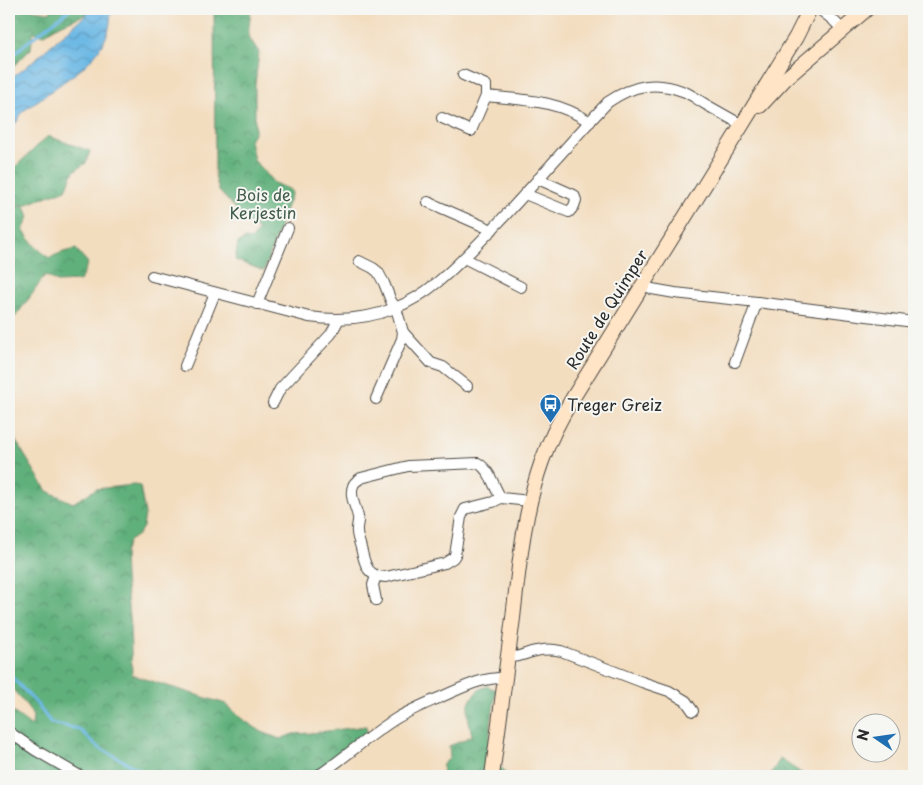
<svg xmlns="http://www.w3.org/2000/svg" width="923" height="785" viewBox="0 0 923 785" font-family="'Playpen Sans',sans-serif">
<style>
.forest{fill:url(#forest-crowns);stroke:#466e54}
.water{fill:url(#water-waves);stroke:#4b7288}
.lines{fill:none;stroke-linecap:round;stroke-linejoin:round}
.stream{stroke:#6bb8e5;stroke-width:3}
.street-casing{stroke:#494641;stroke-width:12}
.secondary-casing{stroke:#494641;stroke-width:16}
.street{stroke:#fff;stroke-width:10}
.secondary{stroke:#ffe4c6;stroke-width:14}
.labels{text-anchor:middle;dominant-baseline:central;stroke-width:4;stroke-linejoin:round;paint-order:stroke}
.park-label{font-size:16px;fill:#425c4a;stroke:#f6f6f2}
.street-label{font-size:16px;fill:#2b2b2b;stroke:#f6f6f2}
.poi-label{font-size:16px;fill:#2b2b2b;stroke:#f6f6f2;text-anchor:start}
</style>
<defs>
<pattern id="forest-crowns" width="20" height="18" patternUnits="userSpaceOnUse" patternTransform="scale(1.25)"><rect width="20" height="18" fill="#60b07c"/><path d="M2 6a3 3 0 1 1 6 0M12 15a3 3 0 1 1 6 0" fill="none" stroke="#4f8f66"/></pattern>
<pattern id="water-waves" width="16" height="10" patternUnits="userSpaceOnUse" patternTransform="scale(1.25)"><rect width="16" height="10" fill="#6bb8e5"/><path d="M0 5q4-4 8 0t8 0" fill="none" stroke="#5896ba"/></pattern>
</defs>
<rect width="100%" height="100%" fill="#f6f6f2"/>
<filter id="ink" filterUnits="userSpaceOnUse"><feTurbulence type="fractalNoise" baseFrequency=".02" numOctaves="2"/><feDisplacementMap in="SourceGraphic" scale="10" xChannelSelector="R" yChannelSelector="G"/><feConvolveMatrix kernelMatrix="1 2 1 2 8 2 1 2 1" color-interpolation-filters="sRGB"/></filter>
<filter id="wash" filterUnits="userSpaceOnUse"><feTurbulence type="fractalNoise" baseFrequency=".0096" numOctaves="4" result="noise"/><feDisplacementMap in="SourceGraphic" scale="20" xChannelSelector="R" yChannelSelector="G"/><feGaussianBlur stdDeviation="1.12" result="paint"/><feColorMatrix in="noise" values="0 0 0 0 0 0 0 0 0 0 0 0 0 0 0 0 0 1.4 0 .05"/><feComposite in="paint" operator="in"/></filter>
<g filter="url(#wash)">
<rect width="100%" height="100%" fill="#f3ddbf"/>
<!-- forest -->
<g class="forest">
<path d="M 9,9 L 33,9 L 33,10 L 50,12 L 52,9 L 93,9 C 86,15 81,16 72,20 C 62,24 53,28 44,35 L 33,32 L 31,49 L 13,67 L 9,68 Z"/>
<polygon points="214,9 251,9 248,36 259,52 255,85 255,132 250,140 254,160 274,183 289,189 292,192 264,271 235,260 238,243 245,239 252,240 258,230 249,223 219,191 215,176"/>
<polygon points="48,136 90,151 86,163 74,171 66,189 25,205 9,204 9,157 15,167"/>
<polygon points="9,206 25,206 29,217 23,230 35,246 49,258 63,252 76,249 88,263 80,281 57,282 45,275 33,293 9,325"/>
<polygon points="9,430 47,491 73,503 96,489 134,485 140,486 145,514 143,527 138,535 129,541 124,553 125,577 130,626 132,675 226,704 242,719 262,732 280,739 293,734 312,733 366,726 367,733 324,776 9,776 9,709 32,726 33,716 27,706 9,685"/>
<path d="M 487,686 L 496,690 L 491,724 L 486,773 L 498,766 L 504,770 L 506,776 L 442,776 L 443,764 L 450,758 L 449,746 L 464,740 L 472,735 C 469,721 464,707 474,695 C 478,690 481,688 487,686 Z"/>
<polygon points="780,759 806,776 772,776 770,775"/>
</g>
<!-- water -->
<path class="water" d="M 93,9 L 109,9 L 110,10 C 113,35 98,54 80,70 L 22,112 L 17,122 L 9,129 L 9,79 L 25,68 Z"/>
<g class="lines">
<!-- stream -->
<g class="stream">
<polyline points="108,15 116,9"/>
<polyline points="9,59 25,44 70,9"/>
<polyline points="9,672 11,676 36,703 51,723 79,729 98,747 151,776"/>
</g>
</g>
</g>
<g filter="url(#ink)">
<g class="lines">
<defs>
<g id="street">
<polyline points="819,9 832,19 843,30"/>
<polyline points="463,75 486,85 486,96"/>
<path d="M 442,118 L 471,131 L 486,96 C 525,100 557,100 590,122"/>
<polyline points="525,194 569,212 570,211 574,206 576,200 574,195 538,179"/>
<polyline points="428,202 492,230"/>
<polyline points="464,258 521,287"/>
<polyline points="359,261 373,268 378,272 384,283 391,301 396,308 403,332 431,363 443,367 467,386"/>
<path d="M 152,276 L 309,317 C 338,321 368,319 395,308 C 428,295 452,270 476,246 C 522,200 563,149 608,102 C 633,85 656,80 685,92 C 692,95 698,100 705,104 C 717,111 730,118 742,125"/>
<polyline points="643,284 652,289 675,293 757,302 914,322"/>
<polyline points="257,304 288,228"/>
<polyline points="735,362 757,302"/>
<polyline points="185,366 215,293"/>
<polyline points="376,399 402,339 403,332"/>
<polyline points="273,403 280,389 331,334 339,319"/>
<path d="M 501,498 C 493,486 491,471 478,463 L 408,466 L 361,478 C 358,480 354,482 353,486 C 349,496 356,507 358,517 C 359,522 356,527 357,532 C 357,537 360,543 361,548 C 365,563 366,577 386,577 L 445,563 L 453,558 L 455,555 L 461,517 L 465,509 L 493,502 L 501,498 L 530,501"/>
<polyline points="376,600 373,585 376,576"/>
<path d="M 508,657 C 522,658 524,653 536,651 C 544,649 553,649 561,651 L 642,682 L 669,691 L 686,701 L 693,711"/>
<polyline points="9,732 35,750 80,776"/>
<path d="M 315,776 L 322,773 C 348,755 371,734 397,718 C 414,708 432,701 450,693 C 468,685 485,677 505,678"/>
</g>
<g id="secondary">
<polyline points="760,106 785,79 867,9"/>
<path d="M 492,776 C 499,723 506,670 513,618 C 519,565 524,511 542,461 C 550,438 561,417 574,396 L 742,125 L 796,37 L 810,9"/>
</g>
</defs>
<!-- street casing -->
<use href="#street" class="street-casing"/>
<!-- secondary casing -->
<use href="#secondary" class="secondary-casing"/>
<!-- street -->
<use href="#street" class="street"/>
<!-- secondary -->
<use href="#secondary" class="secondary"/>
</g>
</g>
<!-- icons -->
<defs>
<symbol id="bus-pin" viewBox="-11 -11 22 30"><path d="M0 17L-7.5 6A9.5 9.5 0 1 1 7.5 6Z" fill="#1f6fb2" stroke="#f6f6f2"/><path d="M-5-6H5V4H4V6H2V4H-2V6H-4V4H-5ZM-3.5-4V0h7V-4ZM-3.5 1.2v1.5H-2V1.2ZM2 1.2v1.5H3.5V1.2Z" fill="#fff"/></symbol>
</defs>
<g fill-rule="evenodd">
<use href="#bus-pin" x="538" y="392" width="25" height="34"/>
</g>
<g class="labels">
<!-- park labels -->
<g class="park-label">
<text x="263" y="194">Bois de<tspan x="263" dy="18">Kerjestin</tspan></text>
</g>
<!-- street labels -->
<g class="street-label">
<text transform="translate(606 309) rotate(-58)">Route de Quimper</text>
</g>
<!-- poi labels -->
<g class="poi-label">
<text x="567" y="404">Treger Greiz</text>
</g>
</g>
<!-- margin -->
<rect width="923" height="785" fill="none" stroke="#f6f6f2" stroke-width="30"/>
<!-- north arrow -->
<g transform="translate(876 738) rotate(283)"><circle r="24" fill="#f6f6f2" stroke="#a5a5a2"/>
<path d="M0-4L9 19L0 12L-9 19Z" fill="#1f6fb2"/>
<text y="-8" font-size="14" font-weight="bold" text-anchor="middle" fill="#2b2b2b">N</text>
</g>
</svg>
